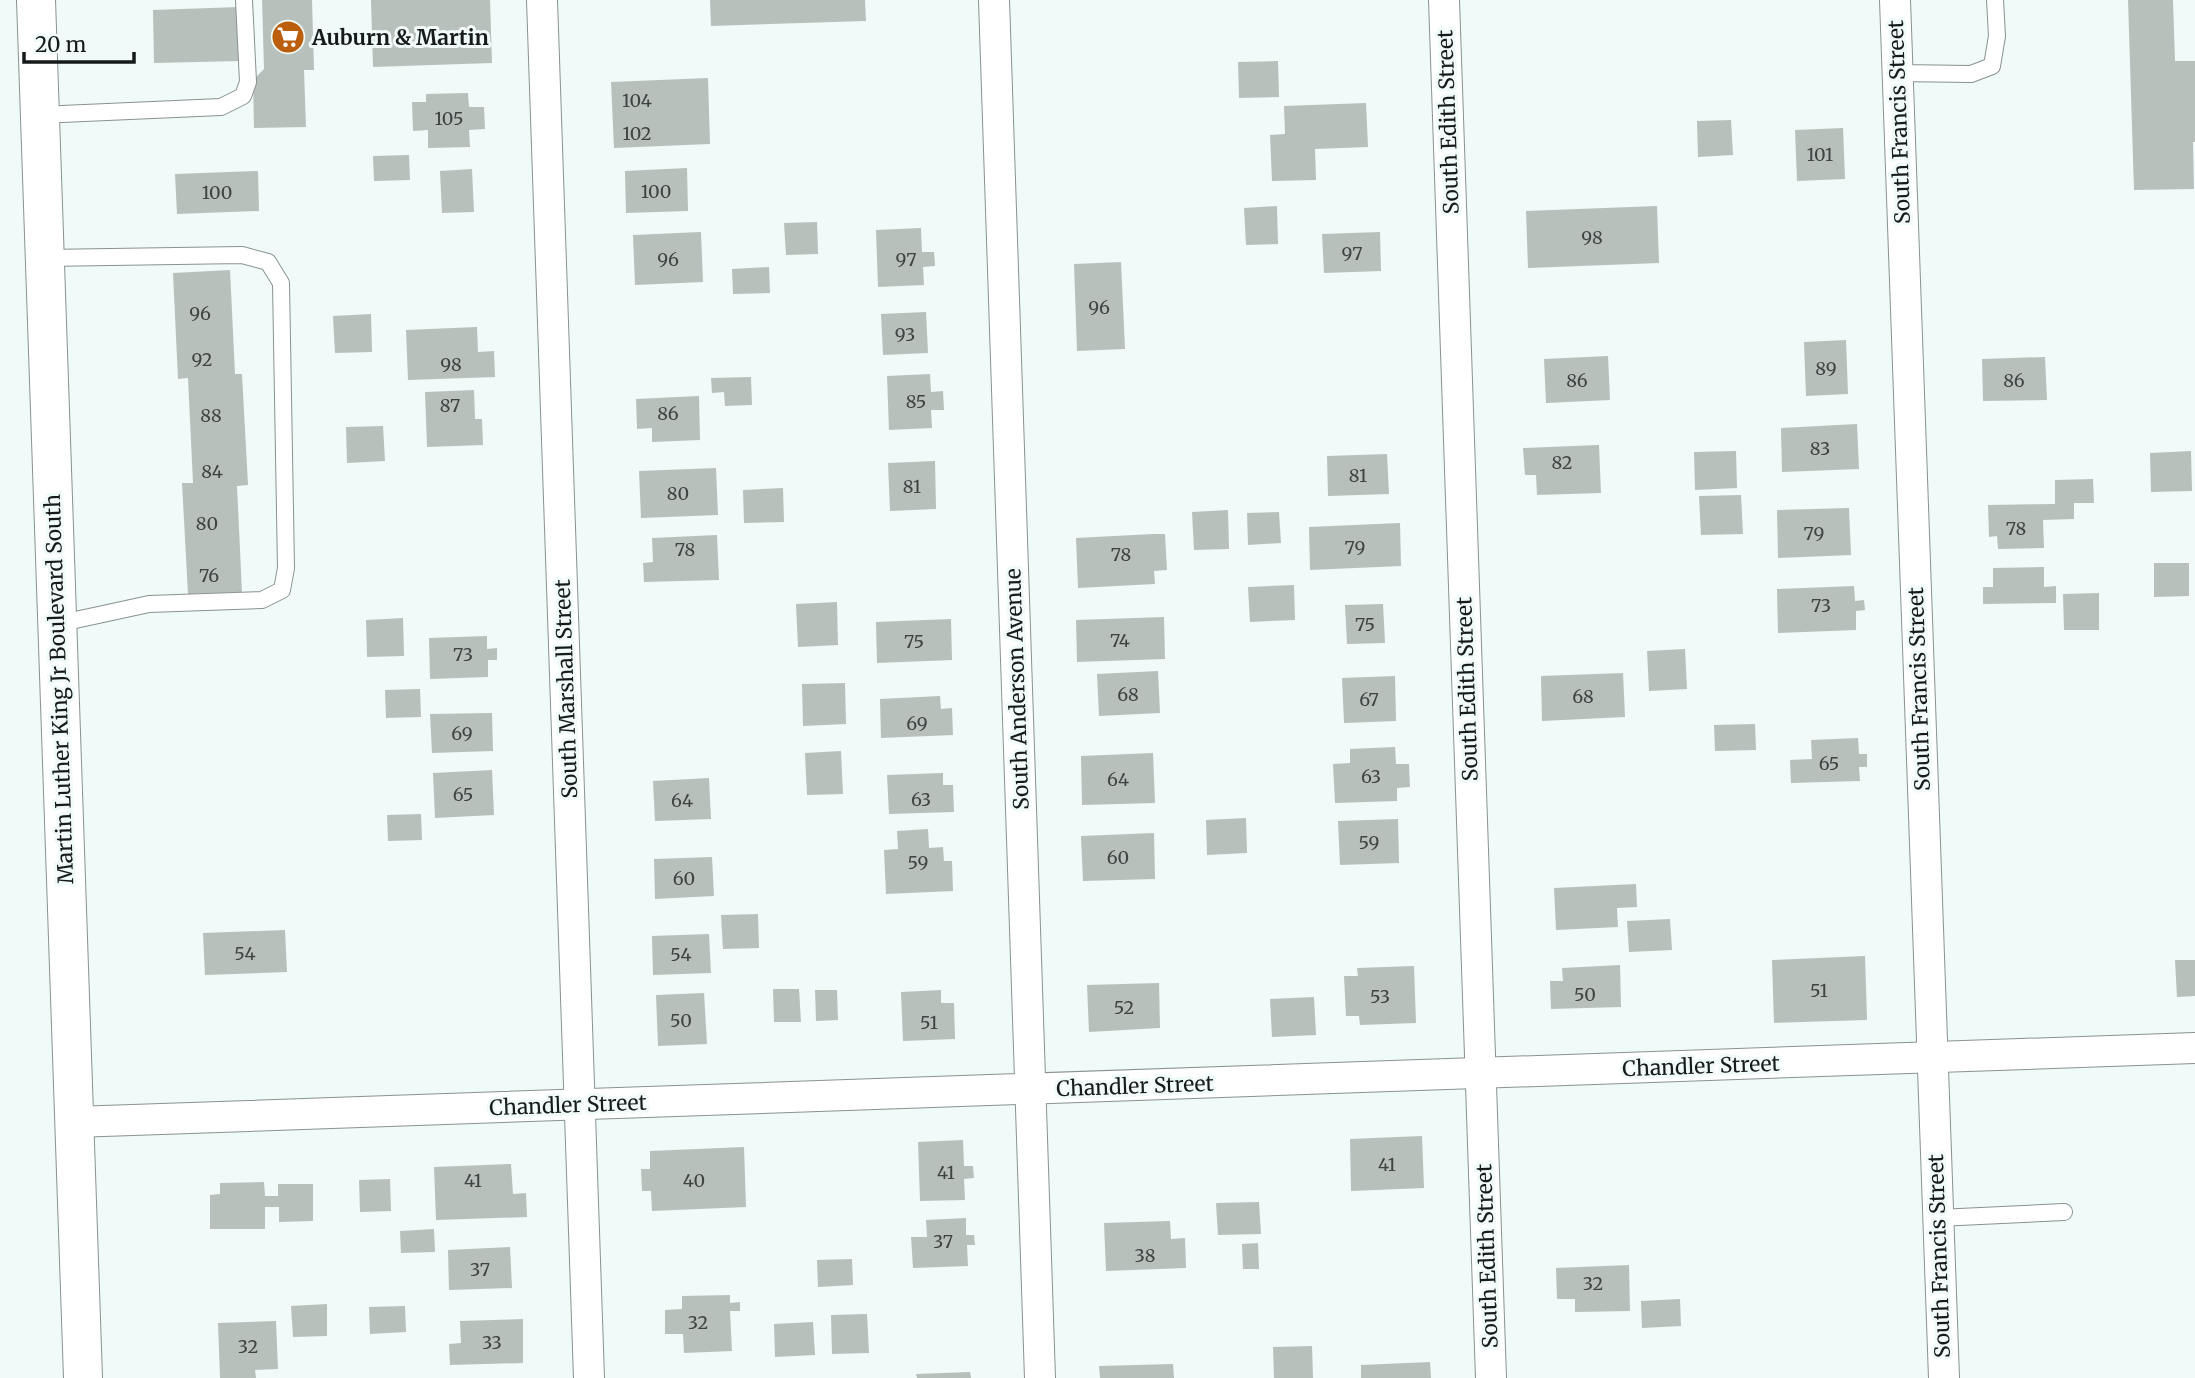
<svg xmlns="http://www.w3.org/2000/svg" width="2195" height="1378" viewBox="0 0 2195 1378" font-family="Merriweather,serif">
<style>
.building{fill:#b8c0bc}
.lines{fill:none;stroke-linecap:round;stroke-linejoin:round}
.lane-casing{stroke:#899291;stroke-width:18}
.street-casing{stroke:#899291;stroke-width:32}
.secondary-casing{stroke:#899291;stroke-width:40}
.lane{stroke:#fff;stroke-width:16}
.street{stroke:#fff;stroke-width:30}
.secondary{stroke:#fff;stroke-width:38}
.labels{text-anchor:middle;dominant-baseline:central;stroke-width:6;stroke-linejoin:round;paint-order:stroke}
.number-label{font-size:18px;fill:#3e4442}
.poi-label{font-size:21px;font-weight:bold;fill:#161a1a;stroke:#effaf9;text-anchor:start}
.street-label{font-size:21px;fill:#161a1a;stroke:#effaf9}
</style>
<rect width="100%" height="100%" fill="#effaf9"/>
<!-- building -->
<g class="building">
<polygon points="262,0 312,0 314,70 304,70 306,127 254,128 253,80 264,69"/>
<polygon points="371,0 490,0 492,63 373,67"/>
<polygon points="710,0 865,0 866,21 711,26"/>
<polygon points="2128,0 2173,0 2175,61 2195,61 2195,142 2193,142 2194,189 2134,190"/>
<polygon points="239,7 241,61 154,63 153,10"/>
<polygon points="1278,61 1279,97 1239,98 1238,62"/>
<polygon points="708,78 710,144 614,148 611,82"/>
<polygon points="468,93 469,107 484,107 485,129 469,130 470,147 428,148 428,130 413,131 412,102 426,102 426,94"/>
<polygon points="1366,103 1368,147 1315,149 1316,180 1272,181 1270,135 1285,134 1284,106"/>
<polygon points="1731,120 1733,155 1698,157 1697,121"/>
<polygon points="1843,128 1845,179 1797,181 1795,130"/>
<polygon points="409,155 410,180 374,181 373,156"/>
<polygon points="687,168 688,211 626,213 625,171"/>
<polygon points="472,169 474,212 442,213 440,171"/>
<polygon points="258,171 259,211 177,214 175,174"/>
<polygon points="1277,206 1278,244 1246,245 1244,208"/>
<polygon points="1657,206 1659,263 1528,268 1526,211"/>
<polygon points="817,222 818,254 786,255 784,223"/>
<polygon points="921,228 922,252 934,252 935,266 923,267 924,285 878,287 876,230"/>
<polygon points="701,232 703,282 635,285 633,235"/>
<polygon points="1380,232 1381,271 1324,273 1322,234"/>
<polygon points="1121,262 1125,349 1077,351 1074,264"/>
<polygon points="769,267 770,293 733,294 732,269"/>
<polygon points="230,270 235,374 242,374 248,485 237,486 242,592 188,594 182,483 193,483 188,378 178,379 173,273"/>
<polygon points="926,312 928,353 883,355 881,314"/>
<polygon points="371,314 372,352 335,353 333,316"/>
<polygon points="477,327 478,352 494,351 495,377 408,380 406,330"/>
<polygon points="1846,340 1848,394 1806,396 1804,342"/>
<polygon points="1608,356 1610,400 1546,403 1544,359"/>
<polygon points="2045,357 2047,400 1983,401 1982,359"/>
<polygon points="930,374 931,392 943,391 944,410 931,410 932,428 889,430 887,376"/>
<polygon points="751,377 752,405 725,406 724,392 712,393 711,378"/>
<polygon points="474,390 475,419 482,419 483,445 427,447 425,392"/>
<polygon points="699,396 700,440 652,442 652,428 637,429 636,399"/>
<polygon points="1857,424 1859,469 1782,472 1781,428"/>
<polygon points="383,426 385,461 347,463 346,427"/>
<polygon points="1599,445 1601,493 1537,495 1536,475 1525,475 1523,448"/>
<polygon points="1736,451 1737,488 1695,490 1694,452"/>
<polygon points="2191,451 2192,491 2151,492 2150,453"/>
<polygon points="1387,454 1389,494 1328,496 1327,456"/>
<polygon points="935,461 936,509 890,511 888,463"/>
<polygon points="716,468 718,515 641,518 639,471"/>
<polygon points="2093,479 2094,503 2074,503 2074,519 2043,520 2044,548 1998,549 1997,536 1989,537 1988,505 2055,504 2055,480"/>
<polygon points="783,488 784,522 744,523 743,490"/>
<polygon points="1741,495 1743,534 1701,535 1699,496"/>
<polygon points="1849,508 1851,555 1778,558 1777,510"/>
<polygon points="1228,510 1229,549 1194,550 1192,512"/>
<polygon points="1279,512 1281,543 1248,545 1247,513"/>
<polygon points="1400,523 1401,566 1310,570 1309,527"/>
<polygon points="1153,534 1165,534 1167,570 1154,571 1155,584 1078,588 1076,538"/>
<polygon points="717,535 719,580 644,582 643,563 653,562 652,538"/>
<polygon points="2154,563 2189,563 2189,596 2154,597"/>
<polygon points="2044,567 2044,587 2056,586 2056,603 1983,604 1983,587 1993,587 1993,568"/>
<polygon points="1294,585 1295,620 1250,622 1248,587"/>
<polygon points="1854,586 1855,601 1864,600 1865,610 1856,611 1856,630 1778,633 1777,589"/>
<polygon points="2099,593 2099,630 2064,630 2063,594"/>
<polygon points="837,602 838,645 798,647 796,604"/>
<polygon points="1383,604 1385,643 1347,644 1345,605"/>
<polygon points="1164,617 1165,659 1077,662 1076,620"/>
<polygon points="403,618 404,656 367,657 366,620"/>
<polygon points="951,619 952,660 877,663 876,622"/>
<polygon points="487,636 487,649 497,648 497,660 488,660 488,677 430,679 429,638"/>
<polygon points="1685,649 1687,689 1649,691 1647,651"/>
<polygon points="1158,671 1160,713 1099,716 1097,674"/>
<polygon points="1623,673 1625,717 1542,721 1541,676"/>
<polygon points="1395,676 1396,721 1344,723 1342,678"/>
<polygon points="845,683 846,724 803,726 802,684"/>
<polygon points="420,689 421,717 386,718 385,690"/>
<polygon points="940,696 941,709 952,708 953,735 881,738 880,699"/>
<polygon points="492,713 493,751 432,753 430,714"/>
<polygon points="1755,724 1756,750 1715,751 1714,725"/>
<polygon points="1858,738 1859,754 1867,754 1867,767 1859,767 1860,781 1791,783 1790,760 1812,759 1811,740"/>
<polygon points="1395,747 1396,764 1409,764 1410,787 1397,788 1397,801 1335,803 1333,764 1350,763 1350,749"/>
<polygon points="841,751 843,794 807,795 805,753"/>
<polygon points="1153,753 1155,803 1082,805 1081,756"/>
<polygon points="492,770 494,815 435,818 433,773"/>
<polygon points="943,773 943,785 953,785 954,812 889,814 887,775"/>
<polygon points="709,778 711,819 655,821 653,781"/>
<polygon points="421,814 422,840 388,841 387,815"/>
<polygon points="1246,818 1247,853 1207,855 1206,820"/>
<polygon points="1398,819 1399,863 1340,865 1338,821"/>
<polygon points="928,829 929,848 943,847 944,861 952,861 953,891 886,894 884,850 898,849 897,831"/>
<polygon points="1154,833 1155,879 1083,881 1081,836"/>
<polygon points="712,857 714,896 655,899 654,859"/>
<polygon points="1636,884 1637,907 1617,908 1618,927 1556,930 1554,888"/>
<polygon points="758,914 759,948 723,949 721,915"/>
<polygon points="1670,919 1672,950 1629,952 1627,921"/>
<polygon points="285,930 287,972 205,975 203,933"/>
<polygon points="709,934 711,973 653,975 652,936"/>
<polygon points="1865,956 1867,1020 1774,1023 1772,960"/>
<polygon points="2175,960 2195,960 2195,996 2177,997"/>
<polygon points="1620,965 1621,1007 1551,1009 1550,981 1563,981 1562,968"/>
<polygon points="1414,966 1416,1023 1360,1025 1359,1016 1346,1016 1344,976 1358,976 1357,968"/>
<polygon points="1159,983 1160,1028 1089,1032 1087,985"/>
<polygon points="773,989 799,989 801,1022 774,1022"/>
<polygon points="815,990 837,990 838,1020 816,1021"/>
<polygon points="941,990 941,1003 954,1003 955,1039 903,1041 901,992"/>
<polygon points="704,993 707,1044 658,1046 656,995"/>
<polygon points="1314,997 1316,1035 1272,1037 1270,999"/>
<polygon points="1422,1136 1424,1188 1351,1191 1350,1139"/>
<polygon points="963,1140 964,1166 973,1166 974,1178 964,1179 965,1200 920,1201 918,1142"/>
<polygon points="744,1147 746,1207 652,1211 651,1191 642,1191 641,1169 650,1169 650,1151"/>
<polygon points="511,1164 513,1194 526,1193 527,1217 436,1220 434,1167"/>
<polygon points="390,1179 391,1211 360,1212 359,1180"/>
<polygon points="264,1182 265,1196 278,1196 278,1184 313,1184 313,1221 279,1222 279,1207 265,1207 265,1229 210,1229 210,1195 220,1194 220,1183"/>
<polygon points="1259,1202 1261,1234 1218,1235 1216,1203"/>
<polygon points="966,1218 966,1235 974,1235 975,1245 967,1245 968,1266 913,1268 911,1237 927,1237 926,1220"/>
<polygon points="1170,1221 1171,1239 1185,1238 1186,1268 1106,1271 1104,1223"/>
<polygon points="434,1229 435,1252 401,1253 400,1231"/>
<polygon points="1258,1243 1259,1269 1243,1269 1242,1244"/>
<polygon points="510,1247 512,1288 449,1290 448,1250"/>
<polygon points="852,1259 853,1285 818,1287 817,1260"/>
<polygon points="1629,1265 1630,1311 1575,1312 1575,1299 1557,1299 1556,1268"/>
<polygon points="730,1295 730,1303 740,1302 740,1311 730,1311 732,1351 684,1353 683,1334 665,1334 665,1310 682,1309 682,1296"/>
<polygon points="1680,1299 1681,1326 1642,1328 1641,1301"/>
<polygon points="327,1304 327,1336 293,1337 291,1306"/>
<polygon points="405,1306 406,1332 370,1334 369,1307"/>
<polygon points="867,1314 869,1353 832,1354 831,1315"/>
<polygon points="523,1319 523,1363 450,1365 449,1344 461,1343 460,1321"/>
<polygon points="276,1321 278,1369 255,1370 256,1378 220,1378 218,1323"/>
<polygon points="813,1322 815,1355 775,1357 774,1324"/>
<polygon points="1312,1346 1313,1378 1274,1378 1273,1347"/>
<polygon points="1430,1362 1431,1378 1361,1378 1361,1365"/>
<polygon points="1173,1364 1174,1378 1100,1378 1099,1366"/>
<polygon points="970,1372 971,1378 917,1378 916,1374"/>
</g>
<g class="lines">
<defs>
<g id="lane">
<polyline points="1898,73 1971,74 1992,66 1997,36 1995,0"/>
<polyline points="39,115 221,107 243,96 248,82 244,0"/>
<polyline points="45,258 242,255 268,262 281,283 286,568 282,590 262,600 149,604 57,624"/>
<polyline points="1938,1218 2064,1212"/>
</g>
<g id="street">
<polyline points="542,0 589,1378"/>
<polyline points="994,0 1040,1378"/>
<polyline points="1444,0 1491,1378"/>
<polyline points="1895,0 1944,1378"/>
<polyline points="74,1122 2195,1048"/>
</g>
<polyline id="secondary" points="36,0 83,1378"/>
</defs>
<!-- lane casing -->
<use href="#lane" class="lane-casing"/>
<!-- street casing -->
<use href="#street" class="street-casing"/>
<!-- secondary casing -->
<use href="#secondary" class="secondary-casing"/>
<!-- lane -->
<use href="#lane" class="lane"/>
<!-- street -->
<use href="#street" class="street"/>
<!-- secondary -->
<use href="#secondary" class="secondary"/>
</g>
<!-- icons -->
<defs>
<symbol id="supermarket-disc" viewBox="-11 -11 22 22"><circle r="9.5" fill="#bb5e0d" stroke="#effaf9"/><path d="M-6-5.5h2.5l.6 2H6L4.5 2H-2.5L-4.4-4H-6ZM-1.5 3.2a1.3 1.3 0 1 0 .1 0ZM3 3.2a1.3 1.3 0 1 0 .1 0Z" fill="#fff"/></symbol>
</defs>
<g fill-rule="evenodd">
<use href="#supermarket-disc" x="269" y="18" width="38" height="38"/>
</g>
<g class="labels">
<!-- number labels -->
<g class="number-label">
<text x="637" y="100">104</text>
<text x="449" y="118">105</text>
<text x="637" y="133">102</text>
<text x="1820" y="154">101</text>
<text x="656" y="191">100</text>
<text x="217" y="192">100</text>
<text x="1592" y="237">98</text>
<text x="1352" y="253">97</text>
<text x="668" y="259">96</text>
<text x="906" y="259">97</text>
<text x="1099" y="307">96</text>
<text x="200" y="313">96</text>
<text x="905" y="334">93</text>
<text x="202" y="359">92</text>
<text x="451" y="364">98</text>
<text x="1826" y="368">89</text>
<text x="1577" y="380">86</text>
<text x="2014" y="380">86</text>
<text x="916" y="401">85</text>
<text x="450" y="405">87</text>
<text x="668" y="413">86</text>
<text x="211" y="415">88</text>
<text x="1820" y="448">83</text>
<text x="1562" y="462">82</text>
<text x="212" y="471">84</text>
<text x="1358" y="475">81</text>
<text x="912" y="486">81</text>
<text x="678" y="493">80</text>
<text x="207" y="523">80</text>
<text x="2016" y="528">78</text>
<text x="1814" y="533">79</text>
<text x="1355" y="547">79</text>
<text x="685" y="549">78</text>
<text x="1121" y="554">78</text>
<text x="209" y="575">76</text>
<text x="1821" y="605">73</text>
<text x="1365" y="624">75</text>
<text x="1120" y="640">74</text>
<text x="914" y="641">75</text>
<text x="463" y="654">73</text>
<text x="1128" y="694">68</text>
<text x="1583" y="696">68</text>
<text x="1369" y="699">67</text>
<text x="917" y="723">69</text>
<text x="462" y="733">69</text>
<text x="1829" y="763">65</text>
<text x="1371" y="776">63</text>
<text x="1118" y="779">64</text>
<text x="463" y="794">65</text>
<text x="921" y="799">63</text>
<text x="682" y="800">64</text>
<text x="1369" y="842">59</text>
<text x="1118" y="857">60</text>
<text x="918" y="862">59</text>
<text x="684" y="878">60</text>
<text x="245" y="953">54</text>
<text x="681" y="954">54</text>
<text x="1819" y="990">51</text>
<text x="1585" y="994">50</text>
<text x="1380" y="996">53</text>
<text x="1124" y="1007">52</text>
<text x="681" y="1020">50</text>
<text x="929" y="1022">51</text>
<text x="1387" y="1164">41</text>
<text x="946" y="1172">41</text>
<text x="473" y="1180">41</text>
<text x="694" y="1180">40</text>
<text x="943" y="1241">37</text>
<text x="1145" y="1255">38</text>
<text x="480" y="1269">37</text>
<text x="1593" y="1283">32</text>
<text x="698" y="1322">32</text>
<text x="492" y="1342">33</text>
<text x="248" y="1346">32</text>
</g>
<!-- poi labels -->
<g class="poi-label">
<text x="312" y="37">Auburn &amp; Martin</text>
</g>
<!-- street labels -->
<g class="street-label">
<text transform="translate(1448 122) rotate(-92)">South Edith Street</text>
<text transform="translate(1899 122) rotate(-92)">South Francis Street</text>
<text transform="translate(59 689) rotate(-92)">Martin Luther King Jr Boulevard South</text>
<text transform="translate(566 689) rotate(-92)">South Marshall Street</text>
<text transform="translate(1017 689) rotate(-92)">South Anderson Avenue</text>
<text transform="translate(1467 689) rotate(-92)">South Edith Street</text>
<text transform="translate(1919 689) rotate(-92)">South Francis Street</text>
<text transform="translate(1701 1066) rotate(-2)">Chandler Street</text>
<text transform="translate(1135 1086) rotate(-2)">Chandler Street</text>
<text transform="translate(568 1105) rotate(-2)">Chandler Street</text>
<text transform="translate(1487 1256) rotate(-92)">South Edith Street</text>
<text transform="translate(1939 1256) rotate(-92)">South Francis Street</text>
</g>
</g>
<!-- scale -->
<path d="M24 52v10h110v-10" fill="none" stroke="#161a1a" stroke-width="3.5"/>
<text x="35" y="52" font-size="21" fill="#161a1a" stroke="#effaf9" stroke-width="5" paint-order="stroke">20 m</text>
</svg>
